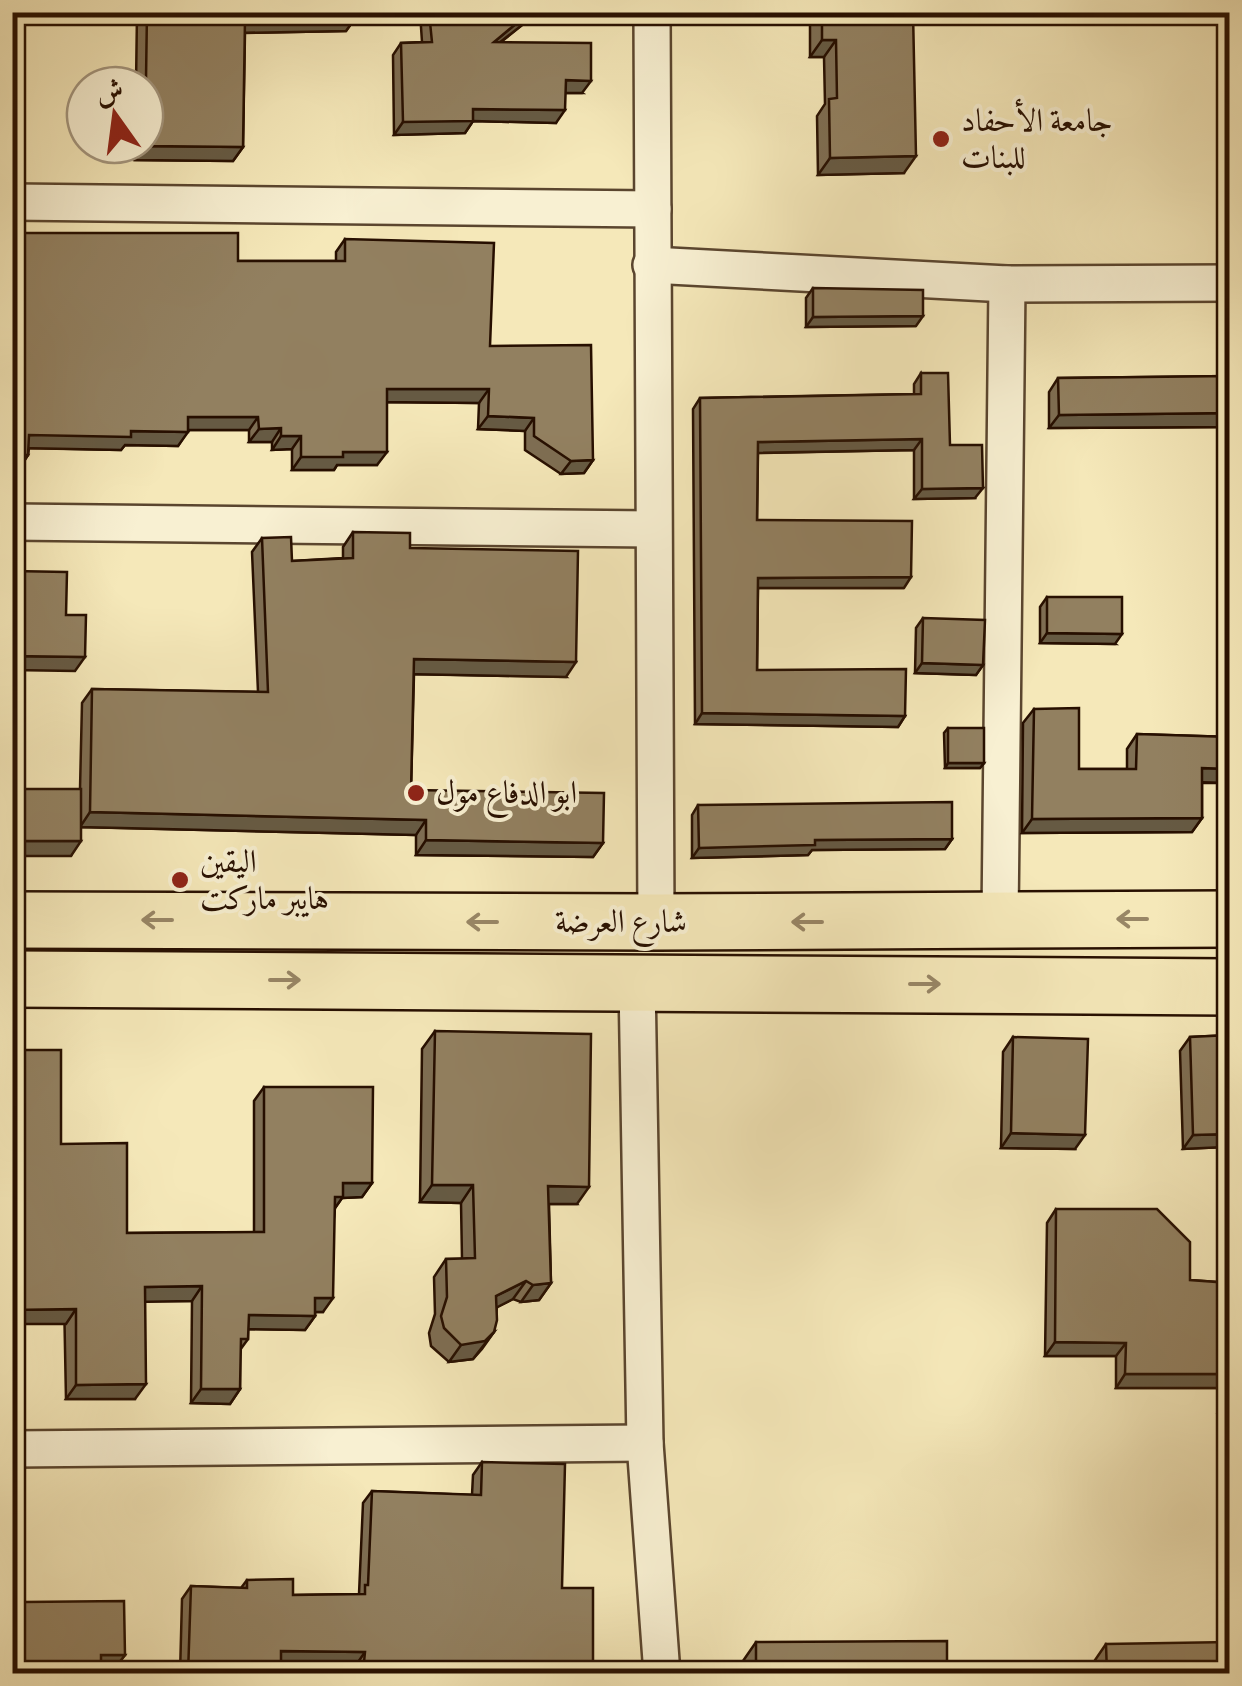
<svg xmlns="http://www.w3.org/2000/svg" width="1242" height="1686" viewBox="0 0 1242 1686" font-family="'Libre Bodoni',Amiri,serif">
<style>
.lines{fill:none;stroke-linecap:round;stroke-linejoin:round}
.minor-casing{stroke:#5a452e;stroke-width:40}
.primary-casing{stroke:#270f00;stroke-width:60}
.minor{stroke:#f8f0d2;stroke-width:35}
.primary{stroke:#f5e8b9;stroke-width:55}
.wall{fill:#7e6e53;stroke:#270f00;stroke-width:2.5}
.shaded-wall{fill:#665a43;stroke:#270f00;stroke-width:2.5}
.building{fill:#928060;stroke:#270f00;stroke-width:2.5}
.oneway{stroke:#988666}
.poi-dot{fill:#8f2418;stroke:#f8f0d2;stroke-width:4}
.labels{text-anchor:middle;dominant-baseline:central;stroke-width:8;stroke-linejoin:round;paint-order:stroke}
.poi-label{font-size:32px;fill:#270f00;stroke:#f8f0d2;text-anchor:start}
.street-label{font-size:32px;fill:#270f00;stroke:#f8f0d2}
</style>
<rect width="100%" height="100%" fill="#f5e8b9"/>
<filter id="stains"><feTurbulence type="fractalNoise" baseFrequency=".002" numOctaves="4"/><feColorMatrix values="0 0 0 0 .2 0 0 0 0 .09 0 0 0 0 .02 0 0 0 .5 -.17"/></filter>
<radialGradient id="worn" r=".72"><stop offset=".6" stop-color="#630" stop-opacity="0"/><stop offset="1" stop-color="#630" stop-opacity=".3"/></radialGradient>
<g class="lines">
<defs>
<g id="minor">
<polyline points="652,12 656,922"/>
<polyline points="12,202 653,209"/>
<polyline points="651,265 1007,284 1230,283"/>
<polyline points="12,522 652,529"/>
<polyline points="1000,918 1007,284"/>
<polyline points="637,982 645,1443 662,1674"/>
<polyline points="12,1449 645,1443"/>
</g>
<g id="primary">
<polyline points="12,920 656,922 1230,919"/>
<polyline points="12,979 1230,987"/>
</g>
</defs>
<!-- minor casing -->
<use href="#minor" class="minor-casing"/>
<!-- primary casing -->
<use href="#primary" class="primary-casing"/>
<!-- minor -->
<use href="#minor" class="minor"/>
<!-- primary -->
<use href="#primary" class="primary"/>
</g>
<!-- wall -->
<g class="wall">
<polygon points="108,12 356,12 356,17 346,31 245,33 243,147 233,161 135,160 135,145 145,145 145,85 136,85 137,13"/>
<polygon points="420,12 534,12 531,18 501,42 582,93 565,93 556,123 473,121 465,133 394,135 393,55 401,43 422,42"/>
<polygon points="769,12 913,12 904,173 818,175 817,116 825,104 824,57 810,57 810,22 769,23"/>
<polygon points="12,233 238,261 336,261 336,252 345,239 490,346 593,460 584,473 561,474 525,450 525,431 478,429 479,403 387,402 377,465 337,465 334,470 292,470 292,449 272,450 272,442 249,442 249,430 188,430 178,446 125,445 121,450 29,448 28,455 19,469"/>
<polygon points="813,288 916,326 806,327 806,298"/>
<polygon points="921,373 950,445 975,498 914,499 914,450 758,453 757,520 904,588 758,588 757,670 905,716 898,727 695,724 693,409 700,398 914,394 914,384"/>
<polygon points="1230,376 1230,427 1049,428 1049,392 1058,378"/>
<polygon points="353,532 410,548 566,677 414,674 411,790 603,843 593,857 416,855 416,835 81,827 71,856 80,789 82,703 92,689 258,692 252,552 262,538 292,561 343,558 343,547"/>
<polygon points="1047,597 1115,644 1040,643 1040,607"/>
<polygon points="923,618 983,665 976,675 915,673 916,628"/>
<polygon points="1034,709 1079,769 1127,769 1127,749 1137,734 1230,737 1230,783 1202,783 1202,818 1192,832 1022,833 1023,723"/>
<polygon points="948,728 984,763 980,768 945,768 944,733"/>
<polygon points="698,805 952,839 945,849 812,850 808,855 692,858 692,815"/>
<polygon points="435,1031 577,1204 549,1204 551,1283 539,1300 521,1302 513,1299 497,1307 494,1332 482,1349 473,1359 449,1362 431,1346 429,1333 435,1314 434,1277 446,1259 462,1259 461,1203 420,1202 422,1049"/>
<polygon points="1230,1035 1230,1216 1225,1216 1225,1147 1183,1149 1180,1051 1190,1037"/>
<polygon points="1013,1037 1075,1149 1001,1148 1003,1052"/>
<polygon points="264,1087 372,1183 362,1197 342,1198 335,1208 323,1312 315,1312 315,1316 305,1330 248,1329 248,1339 240,1350 240,1389 230,1404 191,1403 192,1301 145,1301 135,1399 66,1399 61,1144 127,1233 254,1232 254,1101"/>
<polygon points="1056,1209 1190,1280 1230,1283 1230,1414 1218,1413 1220,1388 1116,1388 1116,1356 1045,1356 1047,1223"/>
<polygon points="482,1462 562,1588 593,1674 355,1674 356,1665 281,1664 281,1674 180,1674 182,1599 191,1586 241,1588 247,1580 293,1595 359,1594 363,1503 372,1491 472,1495 473,1475"/>
<polygon points="24,1602 125,1655 118,1664 101,1664 101,1674 19,1674 18,1611"/>
<polygon points="756,1642 947,1674 743,1674 743,1661"/>
<polygon points="1106,1644 1230,1674 1094,1674 1093,1663"/>
</g>
<!-- shaded-wall -->
<g class="shaded-wall">
<polygon points="530,12 534,12 531,18 485,54 494,42"/>
<polygon points="776,12 816,12 810,22 769,23"/>
<polygon points="356,17 346,31 235,33 245,19"/>
<polygon points="14,21 28,21 17,36 12,36"/>
<polygon points="822,40 836,40 824,57 810,57"/>
<polygon points="566,80 591,81 582,93 557,93"/>
<polygon points="473,109 565,110 556,123 473,121 465,133 394,135 403,122"/>
<polygon points="145,146 243,147 233,161 135,160"/>
<polygon points="916,156 904,173 818,175 830,158"/>
<polygon points="923,316 916,326 806,327 813,317"/>
<polygon points="387,389 489,389 479,403 378,402"/>
<polygon points="1230,413 1230,427 1049,428 1059,415"/>
<polygon points="488,416 534,418 525,431 478,429"/>
<polygon points="188,417 258,417 249,430 178,430"/>
<polygon points="281,428 272,442 249,442 259,429"/>
<polygon points="131,431 188,432 178,446 125,445 121,450 20,448 29,435"/>
<polygon points="281,436 301,436 292,449 272,450"/>
<polygon points="922,439 914,450 751,453 758,442"/>
<polygon points="343,452 387,452 377,465 337,465 334,470 292,470 301,457"/>
<polygon points="12,455 28,455 19,469 12,468"/>
<polygon points="593,460 584,473 561,474 571,461"/>
<polygon points="983,488 975,498 914,499 922,489"/>
<polygon points="911,577 904,588 750,588 758,578"/>
<polygon points="1047,633 1122,634 1115,644 1040,643"/>
<polygon points="12,656 85,657 75,671 12,670"/>
<polygon points="414,659 576,662 566,677 404,674"/>
<polygon points="922,663 983,665 976,675 915,673"/>
<polygon points="702,713 905,716 898,727 695,724"/>
<polygon points="948,763 984,763 980,768 945,768"/>
<polygon points="1202,768 1230,769 1230,783 1192,782"/>
<polygon points="90,812 426,820 416,835 80,827"/>
<polygon points="1202,818 1192,832 1022,833 1032,819"/>
<polygon points="952,839 945,849 812,850 808,855 692,858 699,848 815,840"/>
<polygon points="426,840 603,843 593,857 416,855"/>
<polygon points="12,841 81,841 71,856 12,856"/>
<polygon points="1011,1133 1085,1135 1075,1149 1001,1148"/>
<polygon points="1230,1134 1230,1141 1225,1147 1183,1149 1193,1135"/>
<polygon points="343,1183 372,1183 362,1197 342,1198 333,1211 325,1211"/>
<polygon points="432,1185 473,1185 461,1203 420,1202"/>
<polygon points="548,1186 589,1187 577,1204 536,1204"/>
<polygon points="526,1281 513,1299 484,1314 496,1296"/>
<polygon points="551,1283 539,1300 521,1302 533,1285"/>
<polygon points="202,1286 192,1301 135,1302 145,1287"/>
<polygon points="315,1298 333,1298 323,1312 305,1312"/>
<polygon points="76,1309 66,1324 12,1324 12,1310"/>
<polygon points="249,1315 315,1316 305,1330 238,1329"/>
<polygon points="494,1332 473,1359 449,1362 461,1345"/>
<polygon points="1055,1342 1126,1343 1116,1356 1045,1356"/>
<polygon points="1125,1374 1229,1374 1220,1388 1116,1388"/>
<polygon points="146,1384 135,1399 66,1399 76,1385"/>
<polygon points="201,1389 240,1389 230,1404 191,1403"/>
<polygon points="1228,1400 1230,1400 1230,1414 1218,1413"/>
<polygon points="281,1651 365,1652 356,1665 272,1664"/>
<polygon points="101,1655 125,1655 118,1664 95,1664"/>
<polygon points="364,1662 480,1665 474,1674 356,1674"/>
</g>
<!-- building -->
<g class="building">
<polygon points="12,12 27,12 28,21 14,21 16,125 12,125"/>
<polygon points="147,12 356,12 356,17 245,19 243,147 145,146"/>
<polygon points="429,12 530,12 494,42 591,43 591,81 566,80 565,110 473,109 473,121 403,122 401,43 432,42"/>
<polygon points="822,12 913,12 916,156 830,158 829,99 837,98 836,40 822,40"/>
<polygon points="12,233 238,233 238,261 345,261 345,239 494,243 490,346 591,345 593,460 571,461 534,436 534,418 488,416 489,389 387,389 387,452 343,452 343,457 301,457 301,436 281,436 281,428 259,429 258,417 188,417 188,432 131,431 131,437 29,435 28,455 12,455"/>
<polygon points="813,288 923,290 923,316 813,317"/>
<polygon points="921,373 948,373 950,445 982,445 983,488 922,489 922,439 758,442 757,520 912,521 911,577 758,578 757,670 906,669 905,716 702,713 700,398 921,394"/>
<polygon points="1230,376 1230,413 1059,415 1058,378"/>
<polygon points="353,532 410,533 410,548 578,551 576,662 414,659 411,790 604,793 603,843 426,840 426,820 90,812 92,689 268,692 262,538 291,537 292,561 353,558"/>
<polygon points="12,571 67,572 66,615 86,615 85,657 12,656"/>
<polygon points="1047,597 1122,597 1122,634 1047,633"/>
<polygon points="923,618 985,620 983,665 922,663"/>
<polygon points="1079,708 1079,769 1136,769 1137,734 1230,737 1230,769 1202,768 1202,818 1032,819 1034,709"/>
<rect x="948" y="728" width="36" height="35"/>
<rect x="12" y="789" width="69" height="52"/>
<polygon points="952,802 952,839 815,840 815,845 699,848 698,805"/>
<polygon points="435,1031 591,1034 589,1187 548,1186 551,1283 533,1285 526,1281 496,1296 497,1320 494,1332 485,1341 461,1345 444,1328 441,1316 447,1297 446,1259 475,1258 473,1185 432,1185"/>
<polygon points="1230,1035 1230,1134 1193,1135 1190,1037"/>
<polygon points="1013,1037 1088,1039 1085,1135 1011,1133"/>
<polygon points="12,1050 61,1050 61,1144 127,1143 127,1233 264,1232 264,1087 373,1087 372,1183 343,1183 343,1197 335,1197 333,1298 315,1298 315,1316 249,1315 248,1339 241,1339 240,1389 201,1389 202,1286 145,1287 146,1384 76,1385 76,1309 12,1310"/>
<polygon points="1056,1209 1157,1209 1190,1242 1190,1280 1230,1283 1230,1400 1228,1400 1229,1374 1125,1374 1126,1343 1055,1342"/>
<polygon points="482,1462 565,1464 562,1588 593,1588 593,1674 480,1674 480,1665 364,1662 365,1652 281,1651 281,1674 188,1674 191,1586 247,1588 247,1580 293,1579 293,1595 365,1594 365,1585 368,1585 372,1491 481,1495"/>
<polygon points="124,1601 125,1655 101,1655 101,1674 25,1674 24,1602"/>
<polygon points="947,1641 947,1674 756,1674 756,1642"/>
<polygon points="1230,1642 1230,1674 1107,1674 1106,1644"/>
</g>
<!-- one-way arrows -->
<defs><path id="oneway-shaft" d="M-6 0H5M1.5-3L5.5 0L1.5 3" fill="none" stroke-width="1.6" stroke-linecap="round" stroke-linejoin="round" transform="scale(2.5)"/></defs>
<g class="oneway">
<use href="#oneway-shaft" transform="translate(1132 919) rotate(-180)"/>
<use href="#oneway-shaft" transform="translate(157 920) rotate(-180)"/>
<use href="#oneway-shaft" transform="translate(482 922) rotate(-180)"/>
<use href="#oneway-shaft" transform="translate(807 922) rotate(180)"/>
<use href="#oneway-shaft" transform="translate(285 980)"/>
<use href="#oneway-shaft" transform="translate(925 984)"/>
</g>
<!-- markers -->
<g class="poi-dot">
<circle cx="941" cy="139" r="10"/>
<circle cx="416" cy="793" r="10"/>
<circle cx="180" cy="880" r="10"/>
</g>
<g class="labels">
<!-- poi labels -->
<g class="poi-label">
<text x="961" y="121">جامعة الأحفاد<tspan x="961" dy="37">للبنات</tspan></text>
<text x="436" y="793">ابو الدفاع مول</text>
<text x="200" y="862">اليقين<tspan x="200" dy="37">هايبر ماركت</tspan></text>
</g>
<!-- street labels -->
<g class="street-label">
<text x="621" y="922">شارع العرضة</text>
</g>
</g>
<!-- margin -->
<rect width="1242" height="1686" fill="none" stroke="#f5e8b9" stroke-width="50"/>
<rect x="15" y="15" width="1212" height="1656" fill="none" stroke="#270f00" stroke-width="5"/>
<rect x="25" y="25" width="1192" height="1636" fill="none" stroke="#270f00" stroke-width="2.5"/>
<!-- north arrow -->
<g transform="translate(115 115) rotate(346)"><circle r="48" fill="#f8f0d2" stroke="#a4967e" stroke-width="2.5"/>
<path d="M0-8L18 38L0 25L-18 38Z" fill="#8f2418"/>
<text y="-15" font-size="28" font-weight="bold" text-anchor="middle" fill="#270f00">ش</text>
</g>
<rect width="100%" height="100%" filter="url(#stains)"/>
<rect width="100%" height="100%" fill="url(#worn)"/>
</svg>
